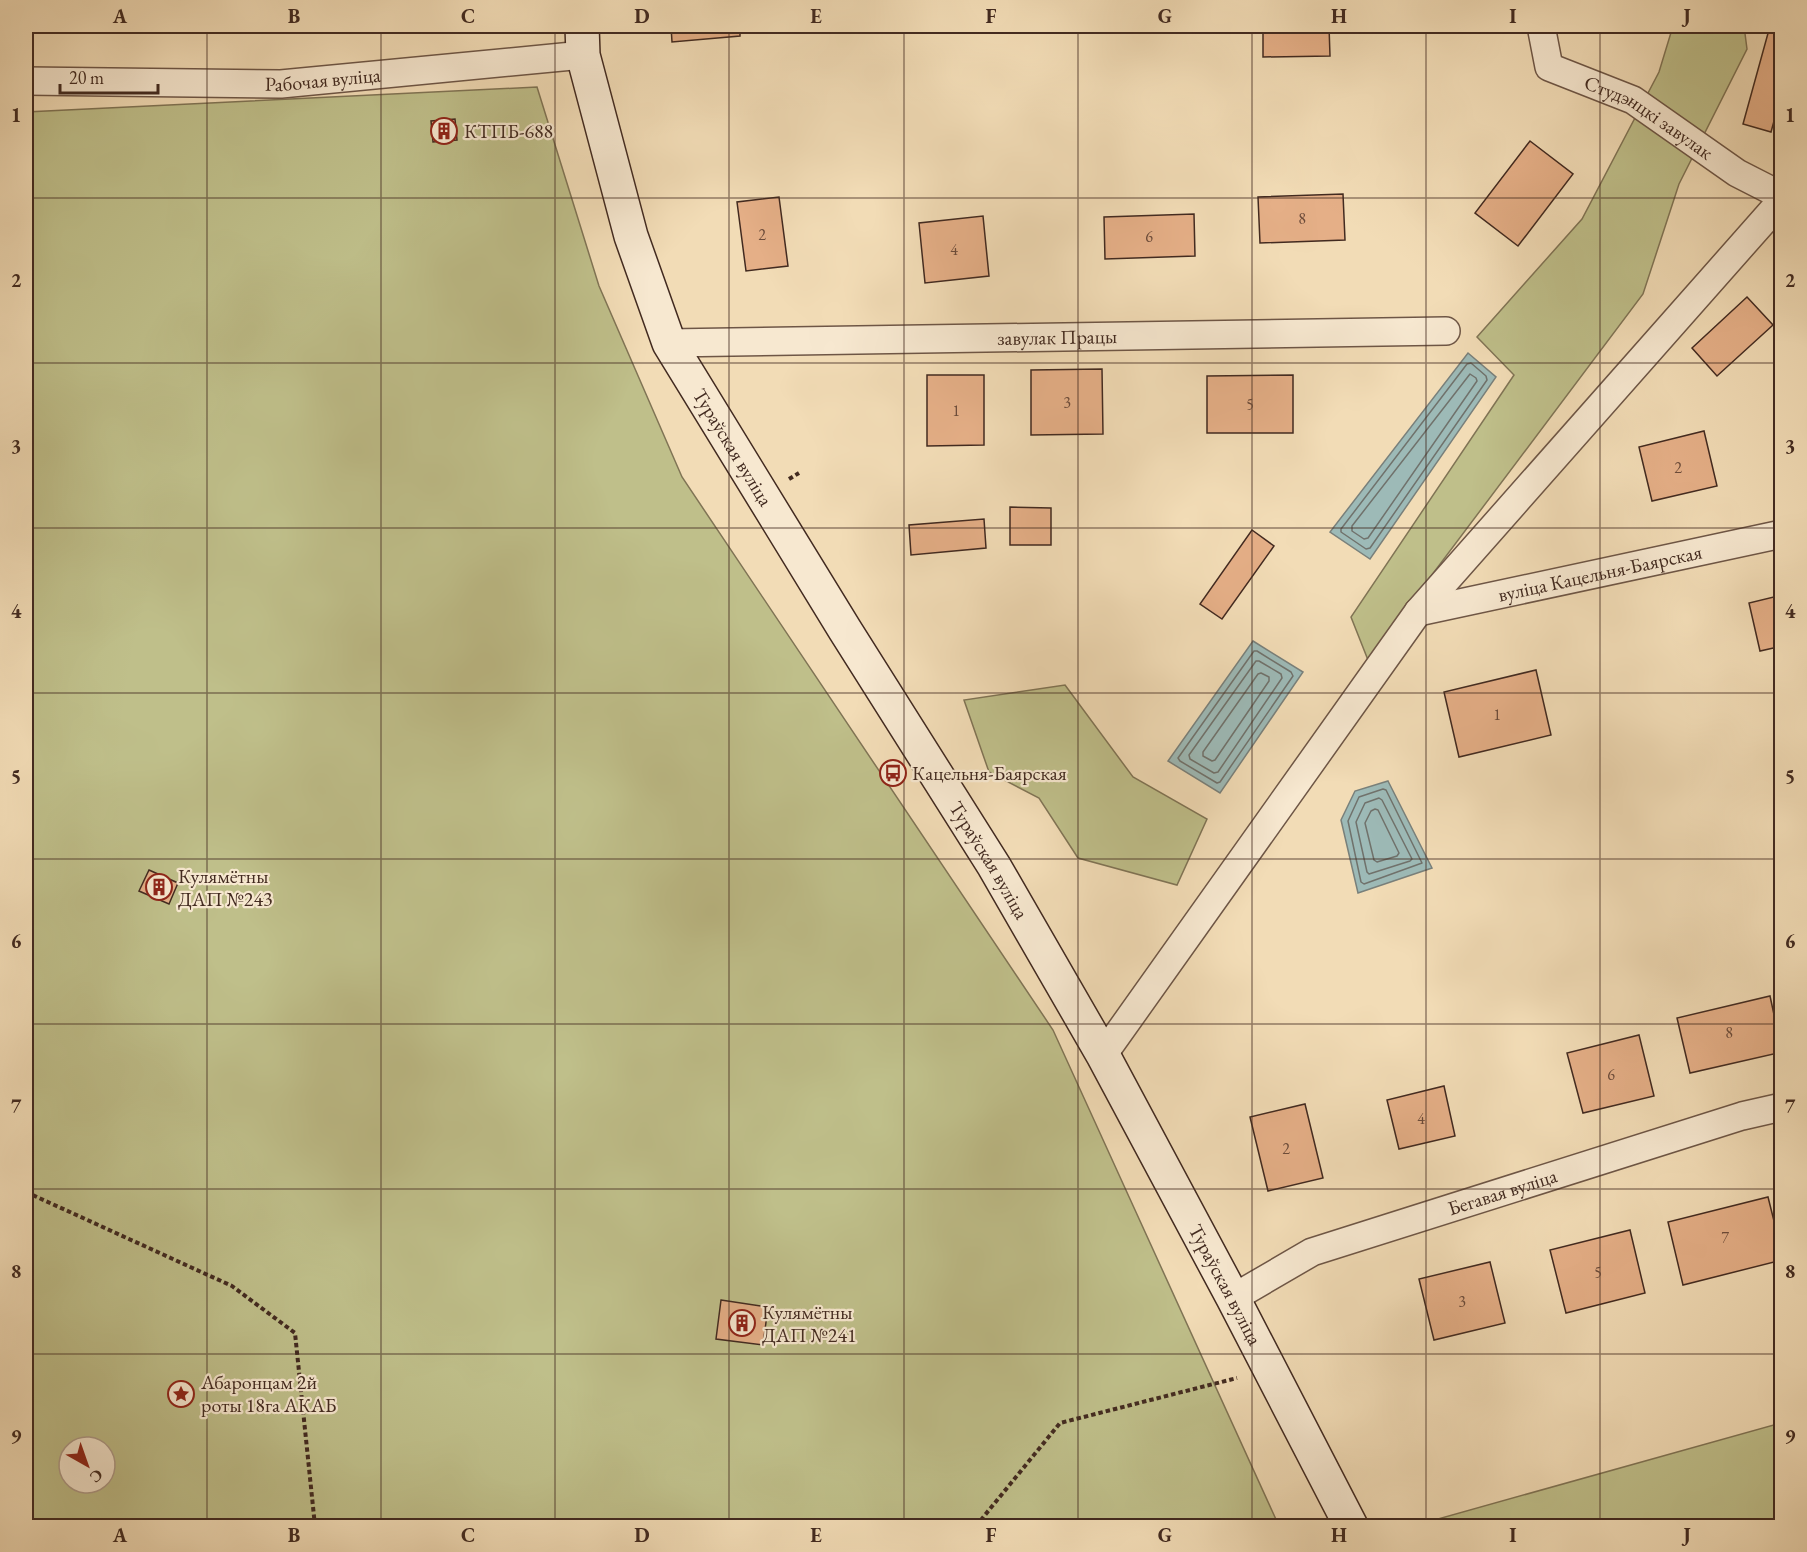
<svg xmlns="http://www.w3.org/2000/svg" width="1807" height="1552" viewBox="0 0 1807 1552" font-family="'EB Garamond',serif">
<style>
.green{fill:#bfbf8a;stroke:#807455;stroke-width:1.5;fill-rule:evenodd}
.water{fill:#9dbab7;stroke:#79807b;stroke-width:1.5}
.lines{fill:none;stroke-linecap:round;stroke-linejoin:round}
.shore{stroke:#70726c;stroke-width:1.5}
.building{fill:#e5af87;stroke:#422a20;stroke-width:1.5}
.street-casing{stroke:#6e5646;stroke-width:30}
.secondary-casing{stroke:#422a20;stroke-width:36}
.path{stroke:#422a20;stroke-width:4;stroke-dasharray:4.5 3;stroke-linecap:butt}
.street{stroke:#f7e8d0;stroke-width:27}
.secondary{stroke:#f7e8d0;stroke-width:33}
.grid{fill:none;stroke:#422a20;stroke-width:1.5;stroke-opacity:0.55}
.labels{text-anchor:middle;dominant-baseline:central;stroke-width:4.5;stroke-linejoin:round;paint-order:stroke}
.number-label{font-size:16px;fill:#6b4b3a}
.street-label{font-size:20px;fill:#422a20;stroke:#f7e8d0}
.poi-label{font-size:20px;fill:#422a20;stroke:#f7e8d0;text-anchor:start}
.neatline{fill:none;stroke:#422a20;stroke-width:2}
.grid-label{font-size:20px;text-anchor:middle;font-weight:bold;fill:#422a20}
</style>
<rect width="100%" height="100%" fill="#f2dcb6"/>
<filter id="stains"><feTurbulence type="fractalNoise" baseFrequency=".00333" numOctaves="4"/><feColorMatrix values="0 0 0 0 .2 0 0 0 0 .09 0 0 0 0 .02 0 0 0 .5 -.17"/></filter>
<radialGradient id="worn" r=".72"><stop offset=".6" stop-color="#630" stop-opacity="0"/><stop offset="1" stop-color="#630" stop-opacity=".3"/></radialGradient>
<!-- green -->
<g class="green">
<polygon points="1673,26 1744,26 1747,49 1679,184 1643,294 1368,660 1351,617 1514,375 1477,337 1582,219 1659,72"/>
<path d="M 537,87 L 599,286 L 682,477 L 1053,1030 L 1279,1526 L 26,1526 L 26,112 ZM 69,1447 L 105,1447 L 105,1483 L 69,1483 Z"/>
<polygon points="1065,685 1133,777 1207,819 1177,885 1078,858 1039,798 989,772 964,700"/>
<polygon points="1781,1423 1781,1526 1420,1526 1420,1524"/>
</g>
<!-- water -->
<g class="water">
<polygon points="1468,353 1496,377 1370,559 1330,532"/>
<polygon points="1253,641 1303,672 1220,793 1168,761"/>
<polygon points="1388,781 1432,868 1358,893 1341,820 1355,791"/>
</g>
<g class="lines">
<!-- shore -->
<g class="shore">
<polygon points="1471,363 1486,376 1487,380 1370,548 1366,549 1341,532 1341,529 1467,364"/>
<polygon points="1470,374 1476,378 1477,381 1368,538 1364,539 1352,531 1352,526"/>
<polygon points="1254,651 1257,651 1291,672 1293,676 1220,782 1217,783 1180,761 1178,758"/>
<polygon points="1256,661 1259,661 1281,674 1282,678 1218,772 1214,773 1190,759 1189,755"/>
<polygon points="1261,673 1269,677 1269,681 1215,760 1212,761 1203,756 1203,752 1258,674"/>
<polygon points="1383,789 1386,790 1422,863 1364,884 1361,882 1348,821 1359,797"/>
<polygon points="1379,798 1382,800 1412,859 1410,861 1369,874 1367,872 1356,822 1365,803"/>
<polygon points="1375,809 1378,810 1399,853 1397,856 1377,862 1374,860 1365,823 1371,811"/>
</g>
</g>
<!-- building -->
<g class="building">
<polygon points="671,26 740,26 740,36 672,42"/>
<polygon points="1263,26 1329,26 1330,56 1263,57"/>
<polygon points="1770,26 1782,26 1782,92 1771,132 1743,124"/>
<polygon points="455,119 457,140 433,142 431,121"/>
<polygon points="1530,141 1573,174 1518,246 1475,213"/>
<polygon points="1343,194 1345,240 1260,243 1258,197"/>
<polygon points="779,197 788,266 746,271 737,202"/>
<polygon points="1194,214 1195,256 1105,259 1104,217"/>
<polygon points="983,216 989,276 925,283 919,223"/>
<polygon points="1747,297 1773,325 1717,376 1692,348"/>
<polygon points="1102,369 1103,434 1031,435 1031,370"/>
<polygon points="927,375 984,375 984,445 927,446"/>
<polygon points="1293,375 1293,433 1207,433 1207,376"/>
<polygon points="1704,431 1717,486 1652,501 1639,447"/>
<polygon points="1010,507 1051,508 1051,545 1010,545"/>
<polygon points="984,519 986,548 911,555 909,525"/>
<polygon points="1252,530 1274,546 1222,619 1200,604"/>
<polygon points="1782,595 1782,646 1760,651 1749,603"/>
<polygon points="1536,670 1551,735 1459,757 1444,692"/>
<polygon points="149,870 178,883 169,904 139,891"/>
<polygon points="1770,996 1782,1052 1690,1073 1677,1018"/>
<polygon points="1639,1035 1654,1096 1583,1113 1567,1053"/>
<polygon points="1444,1086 1455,1136 1399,1149 1387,1100"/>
<polygon points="1305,1104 1323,1178 1268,1191 1250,1117"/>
<polygon points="1768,1197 1782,1253 1782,1260 1683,1285 1668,1222"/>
<polygon points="1630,1230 1645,1293 1566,1313 1550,1250"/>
<polygon points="1490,1262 1505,1323 1434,1340 1419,1279"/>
<polygon points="721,1300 768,1307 763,1345 716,1339"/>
</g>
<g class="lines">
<defs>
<g id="street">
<path id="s1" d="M 1541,26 L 1549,67 L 1633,100 L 1737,173 L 1782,196"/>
<path id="s2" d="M 26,81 L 281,84 L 583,55"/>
<path id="s3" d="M 669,343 L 1446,331"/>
<path id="s4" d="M 1418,612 L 1782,534"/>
<polyline points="1103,1055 1418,612 1782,200"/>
<path id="s5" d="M 1233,1298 L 1312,1252 L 1742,1116 L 1782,1107"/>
</g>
<g id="secondary">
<path id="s6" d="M 582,26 L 583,55 L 631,236 L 669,343 L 845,630 L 994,866 L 1103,1055 L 1233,1298 L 1351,1526"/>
</g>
</defs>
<!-- street casing -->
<use href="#street" class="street-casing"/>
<!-- secondary casing -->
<use href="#secondary" class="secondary-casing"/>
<!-- path -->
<g class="path">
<polyline points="789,479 799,473"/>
<polyline points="26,1192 232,1286 295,1333 315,1526"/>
<polyline points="976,1526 1060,1423 1237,1378"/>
</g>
<!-- street -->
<use href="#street" class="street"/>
<!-- secondary -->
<use href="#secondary" class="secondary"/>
</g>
<!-- grid -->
<path class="grid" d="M 207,26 L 207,1526M 381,26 L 381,1526M 555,26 L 555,1526M 729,26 L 729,1526M 904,26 L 904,1526M 1078,26 L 1078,1526M 1252,26 L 1252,1526M 1426,26 L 1426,1526M 1600,26 L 1600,1526M 26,198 L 1782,198M 26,363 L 1782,363M 26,528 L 1782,528M 26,693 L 1782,693M 26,859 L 1782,859M 26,1024 L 1782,1024M 26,1189 L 1782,1189M 26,1354 L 1782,1354"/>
<!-- icons -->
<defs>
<symbol id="building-ring" viewBox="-11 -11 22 22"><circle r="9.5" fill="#f7e8d0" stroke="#8f2418" stroke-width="1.5"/><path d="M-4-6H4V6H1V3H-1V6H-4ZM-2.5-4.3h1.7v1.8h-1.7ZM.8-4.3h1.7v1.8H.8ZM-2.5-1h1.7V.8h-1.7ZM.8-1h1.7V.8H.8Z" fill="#8f2418"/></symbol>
<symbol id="bus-ring" viewBox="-11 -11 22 22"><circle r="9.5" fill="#f7e8d0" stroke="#8f2418" stroke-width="1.5"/><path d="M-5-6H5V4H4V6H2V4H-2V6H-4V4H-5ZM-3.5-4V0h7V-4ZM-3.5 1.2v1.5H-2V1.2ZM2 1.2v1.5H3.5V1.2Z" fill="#8f2418"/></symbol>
<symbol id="sight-ring" viewBox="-11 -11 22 22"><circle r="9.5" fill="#f7e8d0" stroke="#8f2418" stroke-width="1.5"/><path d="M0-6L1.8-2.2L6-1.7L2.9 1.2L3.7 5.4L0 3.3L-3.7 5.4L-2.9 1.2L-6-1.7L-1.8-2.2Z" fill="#8f2418"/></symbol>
</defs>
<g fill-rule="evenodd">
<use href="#building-ring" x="429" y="116" width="30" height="30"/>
<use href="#bus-ring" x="878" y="758" width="30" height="30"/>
<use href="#building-ring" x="144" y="872" width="30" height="30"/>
<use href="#building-ring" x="727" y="1308" width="30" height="30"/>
<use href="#sight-ring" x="166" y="1379" width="30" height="30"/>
</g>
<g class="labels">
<!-- number labels -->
<g class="number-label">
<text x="1302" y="218">8</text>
<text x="762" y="234">2</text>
<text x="1149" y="236">6</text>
<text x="954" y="249">4</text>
<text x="1067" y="402">3</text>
<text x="1250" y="404">5</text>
<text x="956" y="410">1</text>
<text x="1678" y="467">2</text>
<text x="1497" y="714">1</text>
<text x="1729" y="1032">8</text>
<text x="1611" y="1074">6</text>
<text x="1421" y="1118">4</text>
<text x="1286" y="1148">2</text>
<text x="1725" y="1237">7</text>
<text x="1598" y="1272">5</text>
<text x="1462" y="1301">3</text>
</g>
<!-- street labels -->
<g class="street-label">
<text stroke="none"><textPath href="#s2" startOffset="297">Рабочая вуліца</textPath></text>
<text stroke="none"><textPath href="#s1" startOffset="154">Студэнцкі завулак</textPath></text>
<text stroke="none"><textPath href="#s3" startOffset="388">завулак Працы</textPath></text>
<text stroke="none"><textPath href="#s6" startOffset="452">Тураўская вуліца</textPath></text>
<text stroke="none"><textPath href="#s4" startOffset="186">вуліца Кацельня-Баярская</textPath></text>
<text stroke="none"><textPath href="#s6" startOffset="938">Тураўская вуліца</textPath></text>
<text stroke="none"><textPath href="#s5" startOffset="291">Бегавая вуліца</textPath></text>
<text stroke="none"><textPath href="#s6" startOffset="1424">Тураўская вуліца</textPath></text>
</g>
<!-- poi labels -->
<g class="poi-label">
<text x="464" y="131">КТПБ-688</text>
<text x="912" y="773">Кацельня-Баярская</text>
<text x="178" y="876">Кулямётны<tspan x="178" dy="23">ДАП №243</tspan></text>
<text x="762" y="1312">Кулямётны<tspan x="762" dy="23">ДАП №241</tspan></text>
<text x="201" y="1382">Абаронцам 2й<tspan x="201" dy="23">роты 18га АКАБ</tspan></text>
</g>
</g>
<!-- margin -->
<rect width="1807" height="1552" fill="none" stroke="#f2dcb6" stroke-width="66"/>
<!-- north arrow -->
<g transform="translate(87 1465) rotate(140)"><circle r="28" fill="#f7e8d0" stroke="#af9c8a" stroke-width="1.5"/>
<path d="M0-4.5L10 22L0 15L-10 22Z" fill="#8f2418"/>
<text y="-9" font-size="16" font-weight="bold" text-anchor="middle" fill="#422a20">С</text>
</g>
<!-- scale -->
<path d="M60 84v9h98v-9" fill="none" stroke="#422a20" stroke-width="3"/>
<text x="69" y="84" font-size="18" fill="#422a20" stroke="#f7e8d0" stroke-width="4.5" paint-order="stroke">20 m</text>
<rect x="33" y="33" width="1741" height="1486" class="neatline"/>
<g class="grid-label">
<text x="120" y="23">A</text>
<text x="294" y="23">B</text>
<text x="468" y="23">C</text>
<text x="642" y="23">D</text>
<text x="816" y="23">E</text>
<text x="991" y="23">F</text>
<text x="1165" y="23">G</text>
<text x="1339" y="23">H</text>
<text x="1513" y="23">I</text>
<text x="1687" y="23">J</text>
<text x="16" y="122">1</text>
<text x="1790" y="122">1</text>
<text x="16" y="287">2</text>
<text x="1790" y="287">2</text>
<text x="16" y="453">3</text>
<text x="1790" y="453">3</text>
<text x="16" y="618">4</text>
<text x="1790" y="618">4</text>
<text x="16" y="783">5</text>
<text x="1790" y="783">5</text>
<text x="16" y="948">6</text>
<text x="1790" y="948">6</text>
<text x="16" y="1113">7</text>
<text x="1790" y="1113">7</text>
<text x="16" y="1278">8</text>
<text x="1790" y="1278">8</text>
<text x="16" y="1443">9</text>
<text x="1790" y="1443">9</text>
<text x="120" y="1542">A</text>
<text x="294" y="1542">B</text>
<text x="468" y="1542">C</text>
<text x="642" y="1542">D</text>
<text x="816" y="1542">E</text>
<text x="991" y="1542">F</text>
<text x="1165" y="1542">G</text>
<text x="1339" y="1542">H</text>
<text x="1513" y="1542">I</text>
<text x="1687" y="1542">J</text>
</g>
<rect width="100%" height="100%" filter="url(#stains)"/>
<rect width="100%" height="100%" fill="url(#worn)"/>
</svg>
